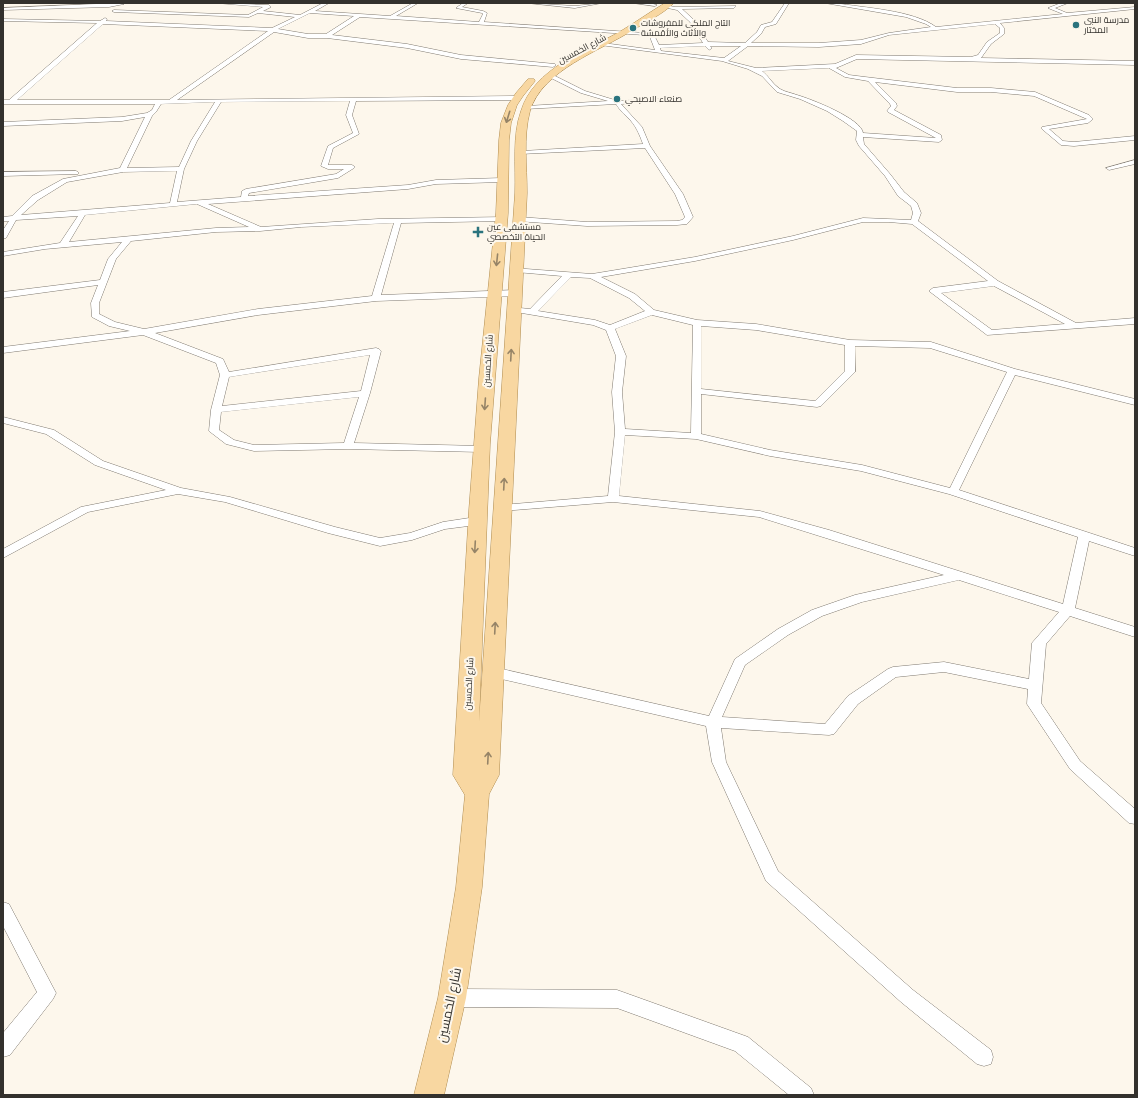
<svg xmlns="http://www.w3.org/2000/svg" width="1138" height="1098" viewBox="0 0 1138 1098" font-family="'Times New Roman',Cairo,serif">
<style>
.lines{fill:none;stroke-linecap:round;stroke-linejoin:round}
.minor-casing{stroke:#807a71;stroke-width:1}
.primary-casing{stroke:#b08c4f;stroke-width:1}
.minor{fill:#fff;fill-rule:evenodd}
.primary{fill:#f8d7a1;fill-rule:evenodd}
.oneway{stroke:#968467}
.poi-dot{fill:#2a737d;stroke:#fdf7ec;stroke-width:1.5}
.labels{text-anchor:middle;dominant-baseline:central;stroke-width:4;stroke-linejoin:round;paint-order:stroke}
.far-poi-label{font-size:9px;fill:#33312d;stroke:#fdf7ec;text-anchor:start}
.far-street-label{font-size:9px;fill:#33312d;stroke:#fdf7ec}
.near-street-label{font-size:13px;fill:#33312d;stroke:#fdf7ec}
</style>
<rect width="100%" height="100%" fill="#fdf7ec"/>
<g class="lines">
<defs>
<g id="minor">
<polygon points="120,3 124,4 109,7 3,10 3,8"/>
<path d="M 217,3 L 269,5 L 271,7 L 263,11 L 300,15 L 323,3 L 329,3 L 315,11 L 390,16 L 413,3 L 418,3 L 396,16 L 479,22 L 483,14 L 482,13 L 456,8 L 463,3 L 468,3 L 462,7 L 483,11 L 487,13 L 484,22 L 645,33 L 654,35 L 659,45 L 703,43 L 690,22 L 677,10 L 663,7 L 665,5 L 675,7 L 736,6 L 734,8 L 682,9 L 694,20 L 708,42 L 745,43 L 757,32 L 761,25 L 772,22 L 785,3 L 789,3 L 776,24 L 765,27 L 761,34 L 751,43 L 819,43 L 861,40 L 889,33 L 931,27 L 926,24 L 906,17 L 825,3 L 835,3 C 864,8 913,10 936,27 L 1063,14 L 1048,8 L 1061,3 L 1068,3 L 1055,8 L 1067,13 L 1135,7 L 1135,9 L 1000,23 L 1004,28 L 1004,34 L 991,44 L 981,58 L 1135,61 L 1135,65 L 857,59 L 836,68 L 849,75 L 865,77 L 957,88 L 991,88 L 1035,92 L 1089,115 L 1093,119 L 1088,123 L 1049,129 L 1063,141 L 1074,142 L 1135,136 L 1135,140 L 1074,146 L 1061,145 L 1042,129 L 1042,127 L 1087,119 L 1034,96 L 991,92 L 957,92 L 875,82 L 896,103 L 897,106 L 894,110 L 941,135 L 942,140 L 939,142 L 863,137 L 864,144 L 890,174 L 904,192 L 917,203 L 921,213 L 918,221 L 998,281 L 1076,323 L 1135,318 L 1135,324 L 987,335 L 929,291 L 933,288 L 988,281 L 912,224 L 889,222 L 863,222 L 793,240 L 695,261 L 601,277 L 635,294 L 654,310 L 697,320 L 756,324 L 850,340 L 931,342 L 1015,369 L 1135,399 L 1135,405 L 1015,375 L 959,490 L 1135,548 L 1135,556 L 1089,541 L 1075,608 L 1135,627 L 1135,637 L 1070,616 L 1046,644 L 1041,703 L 1080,761 L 1135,809 L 1135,824 L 1129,823 L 1070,769 L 1027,704 L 1028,689 L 944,672 L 896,677 L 858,704 L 834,734 L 829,735 L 721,728 L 726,762 L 778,871 L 913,990 L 991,1050 L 993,1057 L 991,1064 L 984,1066 L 977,1064 L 901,1002 L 766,881 L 712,762 L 706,726 L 493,677 L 488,675 L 486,672 L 488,669 L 493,667 L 709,716 L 735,659 L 778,629 L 812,610 L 855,595 L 944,575 L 759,517 L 613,502 L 502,511 L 498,510 L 496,508 L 498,506 L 502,505 L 608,496 L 615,432 L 612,392 L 616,356 L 606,330 L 593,325 L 510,311 L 509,309 L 510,307 L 530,309 L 562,276 L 516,272 L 513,272 L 512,270 L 513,268 L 592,274 L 695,257 L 793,236 L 863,218 L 911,220 L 913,213 L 911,206 L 898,196 L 885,176 L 859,146 L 856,140 L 857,131 L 843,121 L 827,111 L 800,99 L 777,92 L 762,76 L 748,69 L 722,61 L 600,45 L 603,43 L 655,50 L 650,37 L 645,35 L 360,17 L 332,35 L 407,44 L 461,55 L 555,64 L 556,65 L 553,67 L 461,59 L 407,48 L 327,38 L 308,38 L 274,32 L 177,100 L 516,96 L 519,98 L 516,100 L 356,101 L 352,115 L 359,134 L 333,148 L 328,165 L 352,165 L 355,167 L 354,168 L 338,178 L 249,193 L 248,196 L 408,185 L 436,180 L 502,178 L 505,180 L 502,182 L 436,184 L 408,189 L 208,204 L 261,227 L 378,219 L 505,217 L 506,219 L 502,221 L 401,223 L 381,295 L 514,290 L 518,293 L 514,296 L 376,301 L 258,315 L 155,333 L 223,359 L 229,372 L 376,348 L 379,349 L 381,351 L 370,393 L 354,443 L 482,446 L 487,449 L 482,452 L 348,449 L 254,451 L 226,444 L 209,431 L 211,410 L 220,375 L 216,363 L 143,335 L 3,353 L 3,347 L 130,331 L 109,326 L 92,317 L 91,303 L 98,285 L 3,298 L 3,292 L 100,280 L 108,259 L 122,242 L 45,249 L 3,256 L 3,252 L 60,243 L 78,216 L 16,220 L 6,238 L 3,238 L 3,230 L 9,221 L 3,221 L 3,217 L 12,216 L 32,196 L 63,179 L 120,168 L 145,117 L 122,121 L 3,126 L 3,122 L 122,117 L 147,113 L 152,110 L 155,104 L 3,104 L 3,100 L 9,100 L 97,23 L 3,21 L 3,19 L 100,21 L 105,18 L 107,19 L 106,21 L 272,28 L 295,17 L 258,13 L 249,17 L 114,12 L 112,11 L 114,10 L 248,15 L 263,7 ZM 310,13 L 354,16 L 326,34 L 308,34 L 278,29 ZM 103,24 L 268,31 L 169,100 L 17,100 ZM 995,24 L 1000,28 L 1000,33 L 987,42 L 978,55 L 971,57 L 856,55 L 835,64 L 756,68 L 728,61 L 748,46 L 819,47 L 861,44 L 889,35 ZM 705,46 L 709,50 L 712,48 L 710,46 L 741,46 L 724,58 L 661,51 L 660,48 ZM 829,68 L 845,77 L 868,81 L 890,104 L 891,106 L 887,111 L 888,112 L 936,138 L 863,133 C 862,119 811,99 797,95 C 792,93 785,92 780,89 C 772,84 769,76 762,71 ZM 350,101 L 346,115 L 353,133 L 328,146 L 321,166 L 328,169 L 344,169 L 336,174 L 246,189 L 242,191 L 241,197 L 177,202 L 184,169 L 197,141 L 221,102 ZM 215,102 L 191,141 L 179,167 L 127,168 L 152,116 L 156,112 L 161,104 ZM 177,171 L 170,203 L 21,215 L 38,200 L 67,182 L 123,172 ZM 197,204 L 249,227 L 216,228 L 69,242 L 85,215 ZM 394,223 L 372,296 L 258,309 L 144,329 L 115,322 L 99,314 L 99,303 L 116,259 L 131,241 L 216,232 L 260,231 L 301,227 ZM 571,277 L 590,278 L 629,298 L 645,311 L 610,325 L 595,320 L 538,311 ZM 994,286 L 1065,324 L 992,330 L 941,293 ZM 652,315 L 693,325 L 691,433 L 625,429 L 622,392 L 626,356 L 615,329 ZM 701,326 L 756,330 L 845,345 L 845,371 L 815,401 L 701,389 ZM 855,346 L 930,348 L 1007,372 L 950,488 L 862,465 L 770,450 L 701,434 L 701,394 L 817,407 L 821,406 L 855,372 ZM 370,355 L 361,391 L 222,406 L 229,377 ZM 359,397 L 344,443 L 254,445 L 234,440 L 219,430 L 221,412 ZM 625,435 L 696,439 L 770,456 L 861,471 L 949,494 L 1078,537 L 1063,604 L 829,530 L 760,511 L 619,496 ZM 959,580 L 1059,612 L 1032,643 L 1029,679 L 944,662 L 893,667 L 888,669 L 848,696 L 825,724 L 722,717 L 745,665 L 788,635 L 822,616 L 862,602 Z"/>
<polygon points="527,3 575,6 602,3 575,8"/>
<polygon points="633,3 649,3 657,5 655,6"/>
<path d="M 551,74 L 585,91 L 618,101 L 674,98 L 674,100 L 672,101 L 621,104 L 642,127 L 650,146 L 683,194 L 693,217 L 687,224 L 677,225 L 587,226 L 516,221 L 515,219 L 519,217 L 587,222 L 677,221 L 682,220 L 685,217 L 675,194 L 645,148 L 520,154 L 520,152 L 522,151 L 643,144 C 640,136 637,128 631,121 C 626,115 620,111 616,104 L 525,109 L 525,107 L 527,106 L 608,101 L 581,93 L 549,77 L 548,76 Z"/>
<polygon points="1135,160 1135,164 1109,170 1106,168"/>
<polygon points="76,171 78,172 78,174 3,176 3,172"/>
<polygon points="3,417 54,430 103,461 181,488 230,497 335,527 380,538 410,533 443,522 476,517 480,518 482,521 480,524 476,525 445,529 412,540 380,546 328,533 225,502 178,494 88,512 3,558 3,549 81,507 166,490 95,465 46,434 3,423"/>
<polygon points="3,902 9,904 56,993 53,999 10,1055 3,1057 3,1033 37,992 3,926"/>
<polygon points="452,989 617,990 748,1037 811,1088 814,1095 789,1095 735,1051 617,1008 452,1007 446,1004 443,998 446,992"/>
</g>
<path id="primary" d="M 665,3 L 674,3 C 663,14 646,22 633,30 C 600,51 542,70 530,111 C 523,137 527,166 527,193 L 499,775 L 489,794 L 482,887 L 466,998 L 444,1095 L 414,1095 L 438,998 L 456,887 L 465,795 L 453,775 L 469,510 L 479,378 L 496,213 L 499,140 L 501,123 L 508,105 L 516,93 L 528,79 L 534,79 L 535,81 L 523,96 L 517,105 L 511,123 L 509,140 L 508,213 L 490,444 L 479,722 L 515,193 C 516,166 512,136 521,111 C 534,68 586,51 621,31 C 636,22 650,12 665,3 Z"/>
</defs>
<!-- minor casing -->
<use href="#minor" class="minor-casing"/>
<!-- primary casing -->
<use href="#primary" class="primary-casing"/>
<!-- minor -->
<use href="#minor" class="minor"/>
<!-- primary -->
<use href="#primary" class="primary"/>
</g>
<!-- one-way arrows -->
<defs><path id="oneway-shaft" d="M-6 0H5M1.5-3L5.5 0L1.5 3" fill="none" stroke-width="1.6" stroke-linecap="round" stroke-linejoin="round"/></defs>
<g class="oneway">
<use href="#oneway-shaft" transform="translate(508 117) rotate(107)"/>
<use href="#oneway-shaft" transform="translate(497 260) rotate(96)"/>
<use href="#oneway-shaft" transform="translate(511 355) rotate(-87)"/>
<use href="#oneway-shaft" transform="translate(485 404) rotate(94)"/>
<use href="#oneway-shaft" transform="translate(504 484) rotate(-87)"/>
<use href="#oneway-shaft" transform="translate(475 547) rotate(93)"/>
<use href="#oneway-shaft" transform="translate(495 628) rotate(-87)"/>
<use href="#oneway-shaft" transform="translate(488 758) rotate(-87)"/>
</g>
<!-- markers -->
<g class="poi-dot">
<circle cx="1076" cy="25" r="4"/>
<circle cx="633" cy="28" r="4"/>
<circle cx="617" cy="99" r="4"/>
<path d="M476 226h4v4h4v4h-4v4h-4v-4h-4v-4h4z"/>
</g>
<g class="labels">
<!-- far-poi labels -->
<g class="far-poi-label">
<text x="1084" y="20">مدرسة النبي<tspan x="1084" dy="10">المختار</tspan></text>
<text x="641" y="23">التاج الملكي للمفروشات<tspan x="641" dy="10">والأثاث والأقمشة</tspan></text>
<text x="625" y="99">صنعاء الاصبحي</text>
<text x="487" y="227">مستشفى عين<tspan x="487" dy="10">الحياة التخصصي</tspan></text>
</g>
<!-- far-street labels -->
<g class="far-street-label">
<text transform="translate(582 49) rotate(-28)">شارع الخمسين</text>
<text transform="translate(488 361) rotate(-86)">شارع الخمسين</text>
<text transform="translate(469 684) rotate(-87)">شارع الخمسين</text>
</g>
<!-- near-street labels -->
<g class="near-street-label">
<text transform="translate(449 1005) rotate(-78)">شارع الخمسين</text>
</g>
</g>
<!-- border -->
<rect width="1138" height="1098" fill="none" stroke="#33312d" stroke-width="8"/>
</svg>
